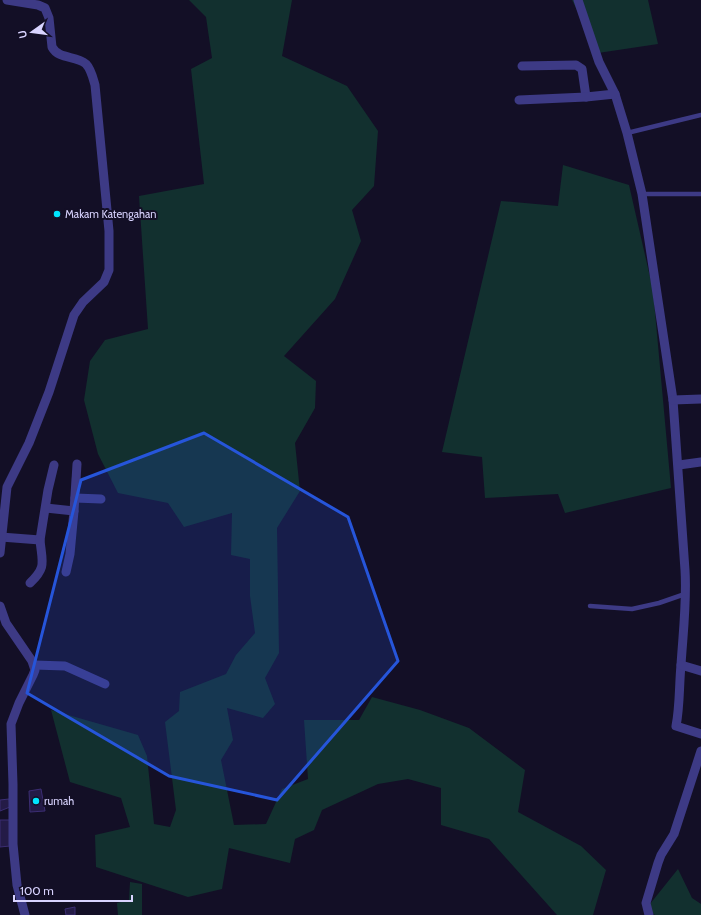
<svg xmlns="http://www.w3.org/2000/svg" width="701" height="915" viewBox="0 0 701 915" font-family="Cabin,sans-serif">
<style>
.green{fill:#12302f}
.building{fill:#241b47;stroke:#3b2d73}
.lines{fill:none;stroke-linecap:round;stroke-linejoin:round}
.lane{stroke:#3d3a85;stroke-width:4.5}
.street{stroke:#3d3a85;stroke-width:9}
.marked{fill:#2655da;fill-opacity:0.2;stroke:#2655da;stroke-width:3;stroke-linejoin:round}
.poi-dot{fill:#00e5ff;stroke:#130f26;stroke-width:1.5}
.labels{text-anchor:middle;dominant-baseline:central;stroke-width:4;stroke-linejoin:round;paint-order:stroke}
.poi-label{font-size:11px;fill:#d9d4ff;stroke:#130f26;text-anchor:start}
</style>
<rect width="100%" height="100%" fill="#130f26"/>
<!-- green -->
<g class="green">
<polygon points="189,0 292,0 282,56 347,86 378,131 374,186 352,210 361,241 335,299 284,356 316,381 315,408 295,443 300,491 277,528 279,653 265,678 275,704 263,718 227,708 233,740 221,760 234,825 266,824 282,789 308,779 304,720 359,720 372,697 420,710 469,728 525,770 518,812 581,846 606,870 593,915 557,915 489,839 441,825 441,788 408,779 378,784 322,810 314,830 295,839 290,863 229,848 222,889 188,897 96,867 95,835 130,827 121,798 70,782 51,710 138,735 147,756 154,824 170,827 176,810 165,722 179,711 180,692 226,674 236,655 255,633 250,596 250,559 231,555 232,513 184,527 168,503 118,493 98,454 84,400 90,361 105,340 148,329 139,196 204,184 191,69 212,58 206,17"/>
<polygon points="572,0 648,0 658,44 598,53"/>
<polygon points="563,165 629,185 653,290 671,488 565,513 558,494 485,498 482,457 442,452 501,201 558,206"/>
<polygon points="678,869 692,898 701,904 701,915 655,915 646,909"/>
<polygon points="130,882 142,884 142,915 118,915 117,903 129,900"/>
</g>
<!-- building -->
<g class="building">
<polygon points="41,789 45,811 30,812 29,791"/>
<polygon points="9,799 10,807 0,811 0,800"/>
<polygon points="0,820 11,820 10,846 0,847"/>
<polygon points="75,907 75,915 66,915 65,909"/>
</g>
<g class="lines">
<!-- lane -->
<g class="lane">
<polyline points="627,133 701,115"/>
<polyline points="642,194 701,194"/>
<polyline points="590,606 632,609 659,603 685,594"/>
</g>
<!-- street -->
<g class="street">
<path d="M 578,0 L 599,62 L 615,94 L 627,133 L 642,194 L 673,400 L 685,570 C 687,602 683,633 681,665 C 679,686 680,706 676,726 L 701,734"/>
<polyline points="522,66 576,65 582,69 586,97"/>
<polyline points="519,100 586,97 615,94"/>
<polyline points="673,400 701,399"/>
<polyline points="679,465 701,462"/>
<polyline points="75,498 101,499"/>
<polyline points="46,508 74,511 70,554 66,572"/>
<polyline points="74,511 77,464"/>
<polyline points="1,537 40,540 48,490 54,465"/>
<path d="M 0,553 L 7,487 L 29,443 L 49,392 L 74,315 L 83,302 L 104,282 L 109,270 L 109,231 L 95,85 C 93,78 91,69 86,64 C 76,55 59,60 52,47 L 49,18 L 45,8 L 38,5 L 7,0"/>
<path d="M 30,583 C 47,567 42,562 40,540"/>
<polyline points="0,606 6,623 32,661 35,670 33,675 19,703 11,724 13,784 13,844 17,885 25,915"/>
<polyline points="34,665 65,666 105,684"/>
<polyline points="681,665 701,671"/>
<polyline points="649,915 646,903 658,863 661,855 674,834 701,751"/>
</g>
</g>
<!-- marked area -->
<path class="marked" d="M 204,433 L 348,517 L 398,661 L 277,800 L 169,776 L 27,693 L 81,480 Z"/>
<!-- markers -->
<g class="poi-dot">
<circle cx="57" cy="214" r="4"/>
<circle cx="36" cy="801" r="4"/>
</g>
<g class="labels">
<!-- poi labels -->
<g class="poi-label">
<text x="65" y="214">Makam Katengahan</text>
<text x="44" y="801">rumah</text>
</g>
</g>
<!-- north arrow -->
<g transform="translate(32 32) rotate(256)" stroke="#130f26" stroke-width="3" paint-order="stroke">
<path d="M0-3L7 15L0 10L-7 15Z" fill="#d9d4ff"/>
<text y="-6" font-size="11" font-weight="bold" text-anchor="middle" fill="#d9d4ff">U</text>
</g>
<!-- scale -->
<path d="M14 895v6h118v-6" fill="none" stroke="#d9d4ff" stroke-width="2"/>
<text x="20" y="895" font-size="12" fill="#d9d4ff" stroke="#130f26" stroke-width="3" paint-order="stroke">100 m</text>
</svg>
